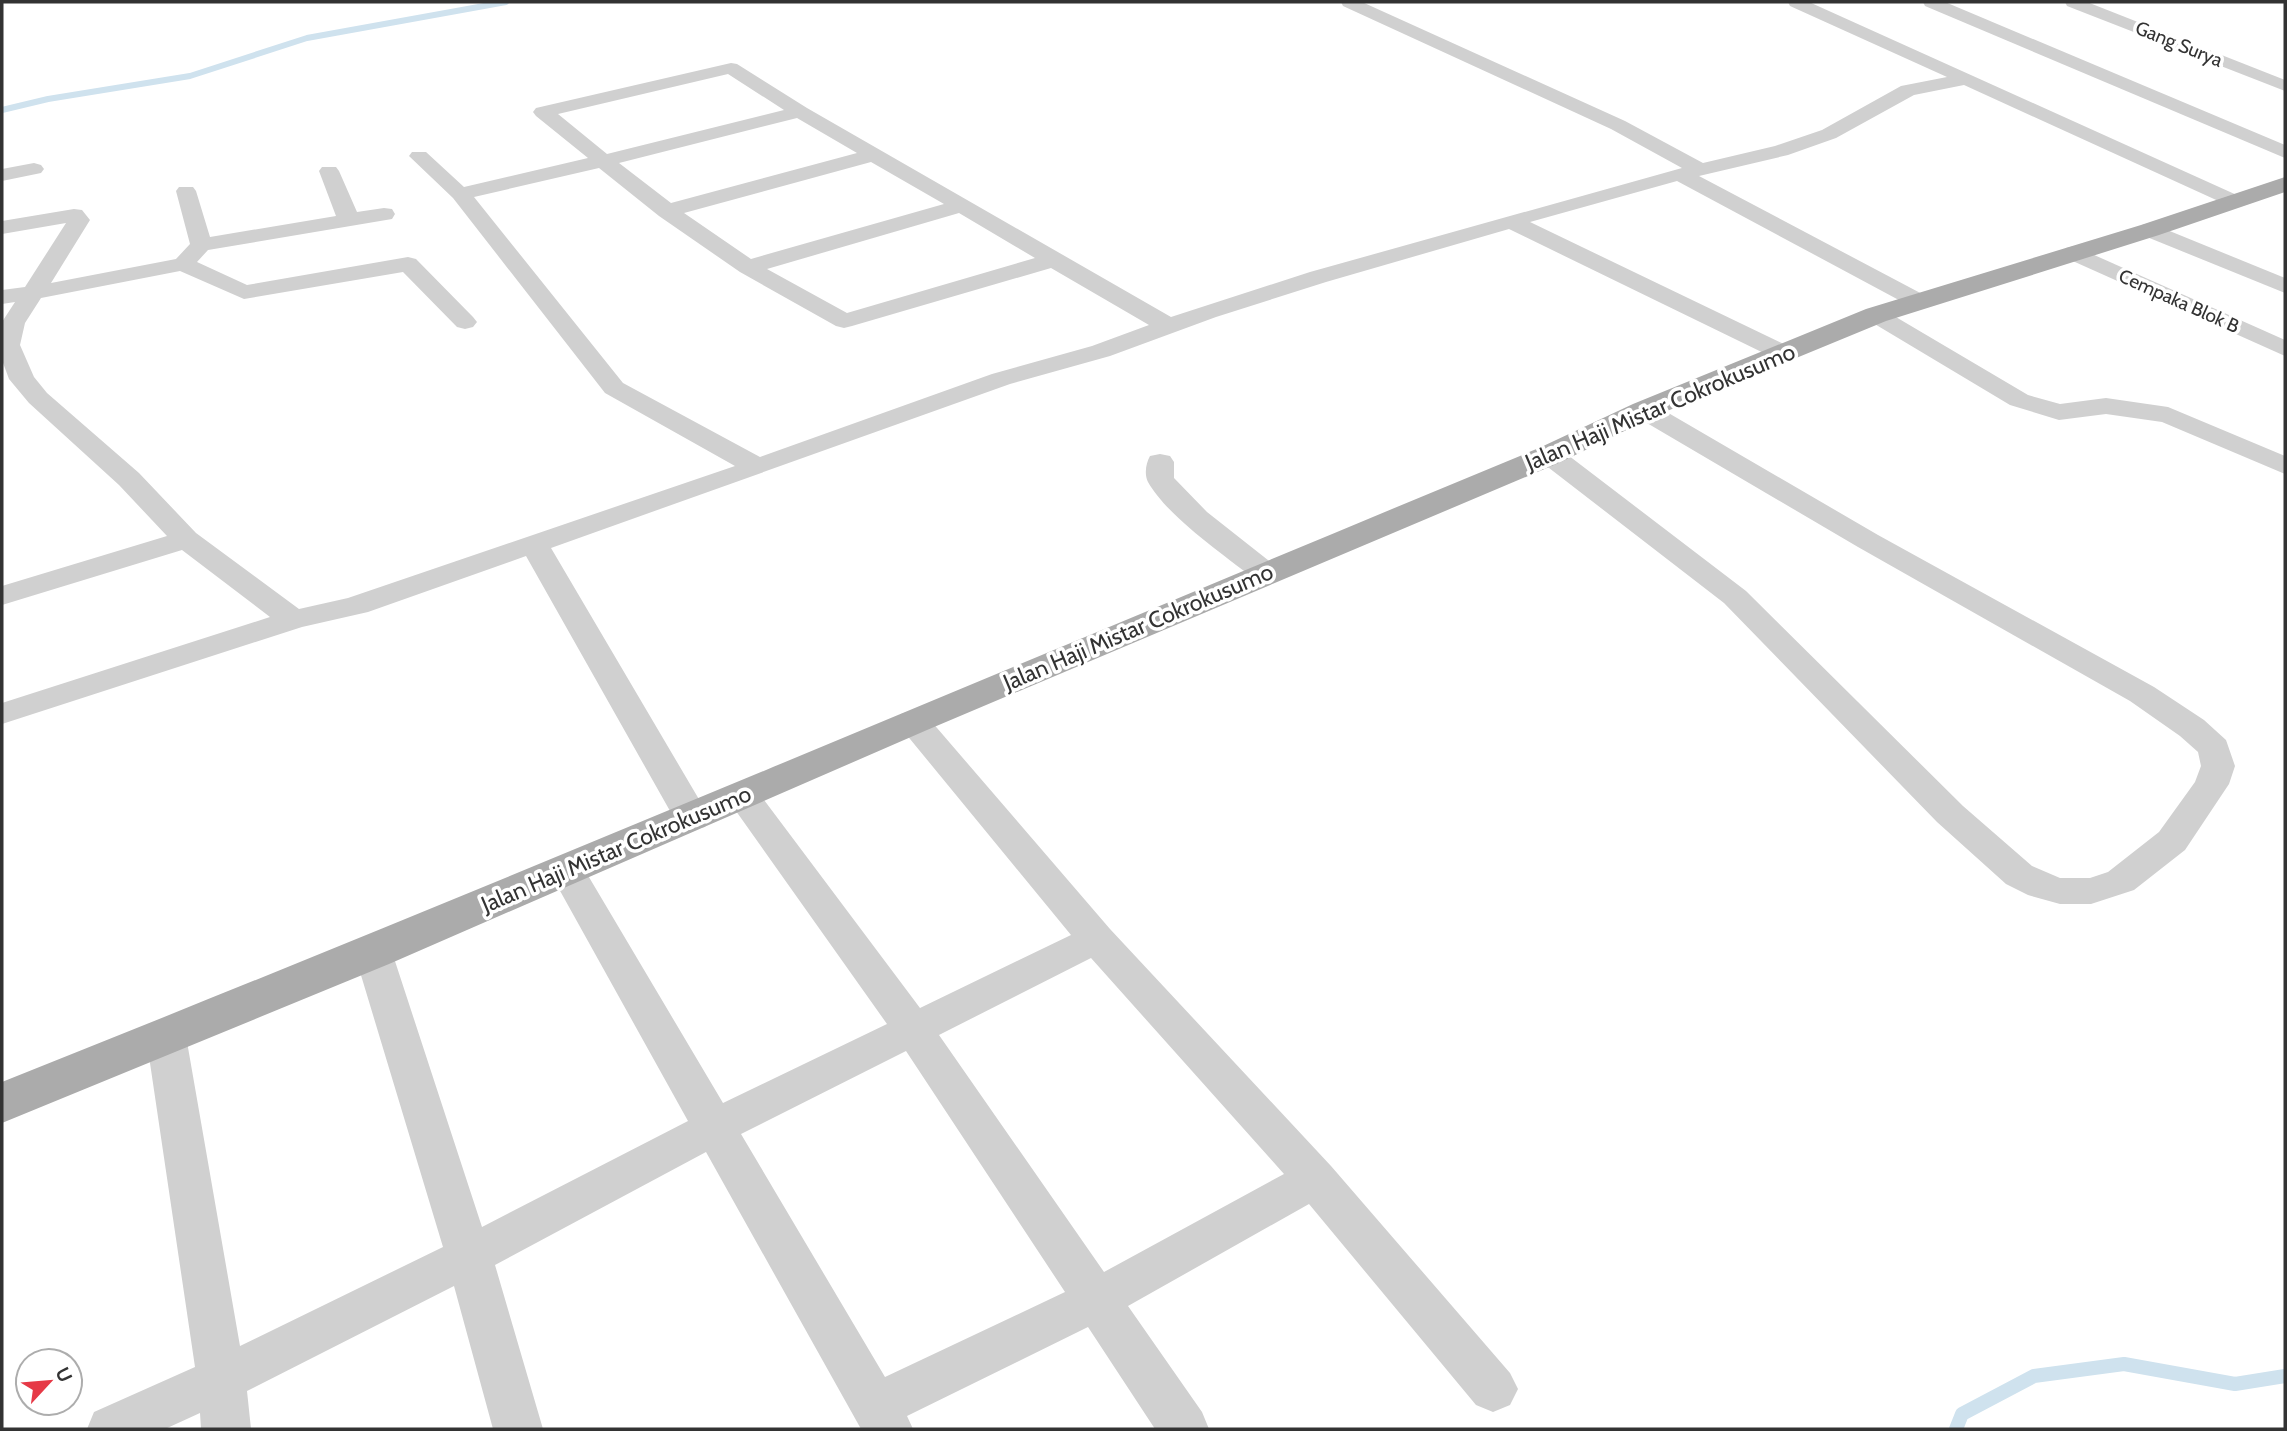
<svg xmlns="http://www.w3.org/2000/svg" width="2287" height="1431" viewBox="0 0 2287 1431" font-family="Cabin,sans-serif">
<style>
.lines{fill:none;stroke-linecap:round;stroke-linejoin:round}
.stream-far1{stroke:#cfe2ee;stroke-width:6}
.stream{stroke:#cfe2ee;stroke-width:14}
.minor{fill:#d0d0d0;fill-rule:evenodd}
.primary{fill:#ababab;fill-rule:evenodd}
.labels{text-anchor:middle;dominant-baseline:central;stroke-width:7;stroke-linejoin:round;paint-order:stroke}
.far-street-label{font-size:19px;fill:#333;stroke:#fff}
.street-label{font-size:23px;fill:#333;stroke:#fff}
</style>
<rect width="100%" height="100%" fill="#fff"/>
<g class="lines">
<!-- stream-far1 -->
<polyline class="stream-far1" points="2,110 48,99 190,76 307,38 506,2"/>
<!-- stream -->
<polyline class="stream" points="1956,1429 1962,1414 2034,1376 2124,1364 2235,1384 2285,1376"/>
<!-- minor -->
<g class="minor">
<path d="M 1341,2 L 1362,2 L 1625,121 L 1703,163 L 1775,146 L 1822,130 L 1901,86 L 1947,77 L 1790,6 L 1788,2 L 1809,2 L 2239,196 L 2243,200 L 2239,204 L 2225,204 L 1964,85 L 1914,95 L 1836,138 L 1788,155 L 1699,176 L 1926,296 L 1930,301 L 1926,306 L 1910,306 L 1677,181 L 1530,222 L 1794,349 L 1797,354 L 1794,359 L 1785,361 L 1776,359 L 1509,229 L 1326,282 L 1216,317 L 1110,356 L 1010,384 L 551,548 L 710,818 L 705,827 L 692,830 L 679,827 L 674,818 L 526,556 L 368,612 L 302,627 L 2,724 L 2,703 L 270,617 L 182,550 L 2,605 L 2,586 L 167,536 L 119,485 L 29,403 L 9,379 L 2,360 L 2,322 L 15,302 L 2,304 L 2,290 L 25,287 L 66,223 L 2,234 L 2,221 L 74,209 L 82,210 L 90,220 L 51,283 L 176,259 L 190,244 L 176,191 L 179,187 L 193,187 L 196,191 L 210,237 L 336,216 L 319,171 L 322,167 L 336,167 L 339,171 L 357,212 L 384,208 L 392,209 L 395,214 L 392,219 L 208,250 L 197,262 L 247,285 L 408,257 L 416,259 L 473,317 L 477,322 L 473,327 L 465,329 L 457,327 L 403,272 L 244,299 L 180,271 L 41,298 L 25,323 L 20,345 L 34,377 L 47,393 L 139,473 L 196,533 L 299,609 L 348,598 L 735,466 L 605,393 L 453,198 L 409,156 L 412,152 L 426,152 L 464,187 L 588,158 L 536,116 L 533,112 L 536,108 L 731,63 L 737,64 L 807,108 L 1171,317 L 1310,272 L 1682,168 L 1611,129 L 1343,6 ZM 728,74 L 784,110 L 607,154 L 558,114 ZM 797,118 L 857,153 L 671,203 L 619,163 ZM 871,162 L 944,204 L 751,259 L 684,213 ZM 599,168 L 659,216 L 740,272 L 836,326 L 844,328 L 852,326 L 1051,268 L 1149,325 L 1092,346 L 992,374 L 760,457 L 623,383 L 474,197 ZM 959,213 L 1035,258 L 847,313 L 767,269 Z"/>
<polygon points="1923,2 1945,2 2285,145 2285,158 1925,6"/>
<polygon points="2065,2 2087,2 2285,80 2285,91 2067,6"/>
<polygon points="34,163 41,165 44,169 41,173 2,181 2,169"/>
<polygon points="2150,223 2285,278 2285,293 2142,235 2139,230 2142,225"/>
<polygon points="2074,246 2285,340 2285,356 2066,258 2063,253 2066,248"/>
<polygon points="1876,308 1884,310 2028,395 2060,404 2106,398 2168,407 2285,456 2285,474 2162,422 2106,414 2059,420 2010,405 1868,320 1864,315 1868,310"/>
<polygon points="1644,402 1653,404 1878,535 2154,687 2204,720 2226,740 2235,766 2229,784 2185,850 2134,890 2091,904 2060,904 2028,895 2006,884 1937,822 1724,603 1540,461 1536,455 1540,449 1550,447 1560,449 1746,591 1963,806 2032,866 2060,878 2090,878 2108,872 2159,832 2195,782 2201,766 2198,752 2180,736 2130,701 1858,547 1635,416 1631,410 1635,404"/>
<path d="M 1160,454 L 1170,456 L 1174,462 L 1174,478 L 1207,512 L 1278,568 L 1282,574 L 1278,580 L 1267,583 L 1256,580 C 1225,556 1167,516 1148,482 C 1144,474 1146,463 1150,456 Z"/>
<path d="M 913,710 L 925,714 L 1110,929 L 1331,1166 L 1510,1373 L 1518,1389 L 1510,1405 L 1493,1412 L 1476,1405 L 1309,1204 L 1128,1306 L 1202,1412 L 1209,1429 L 1155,1429 L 1088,1327 L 907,1416 L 913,1429 L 861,1429 L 706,1152 L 495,1265 L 543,1429 L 493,1429 L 454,1286 L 247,1391 L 251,1429 L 201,1429 L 200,1413 L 165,1429 L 87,1429 L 94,1412 L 195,1367 L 146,1036 L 152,1025 L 166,1020 L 180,1025 L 186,1036 L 240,1346 L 443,1247 L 354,952 L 359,942 L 373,938 L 387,942 L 392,952 L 482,1227 L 688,1121 L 549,871 L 554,862 L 567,858 L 580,862 L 723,1103 L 887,1024 L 731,804 L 725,796 L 731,788 L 743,784 L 755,788 L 920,1008 L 1071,935 L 901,728 L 896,721 L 901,714 ZM 1091,958 L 1284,1174 L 1104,1272 L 939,1035 ZM 906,1051 L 1065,1292 L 885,1377 L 741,1134 Z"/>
</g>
<!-- primary -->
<path class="primary" d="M 2285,177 L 2285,192 L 2159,235 L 1886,321 L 1655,416 L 1561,462 L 927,730 L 389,964 L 2,1123 L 2,1082 C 517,877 1027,660 1539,448 L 1633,404 L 1866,309 L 2141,225 Z"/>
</g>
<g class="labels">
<!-- far-street labels -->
<g class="far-street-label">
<text transform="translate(2179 44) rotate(22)">Gang Surya</text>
<text transform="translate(2179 301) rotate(24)">Cempaka Blok B</text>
</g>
<!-- street labels -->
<g class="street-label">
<text transform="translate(1660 407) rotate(-23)">Jalan Haji Mistar Cokrokusumo</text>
<text transform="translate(1138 627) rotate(-23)">Jalan Haji Mistar Cokrokusumo</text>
<text transform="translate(616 849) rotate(-23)">Jalan Haji Mistar Cokrokusumo</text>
</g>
</g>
<!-- border -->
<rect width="2287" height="1431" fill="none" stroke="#333333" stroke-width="7"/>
<!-- north arrow -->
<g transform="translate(49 1382) rotate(64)"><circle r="33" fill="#ffffff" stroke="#adadad" stroke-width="2"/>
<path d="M0-5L12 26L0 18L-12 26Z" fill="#e63946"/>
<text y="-10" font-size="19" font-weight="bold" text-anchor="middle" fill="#333333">U</text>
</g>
</svg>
